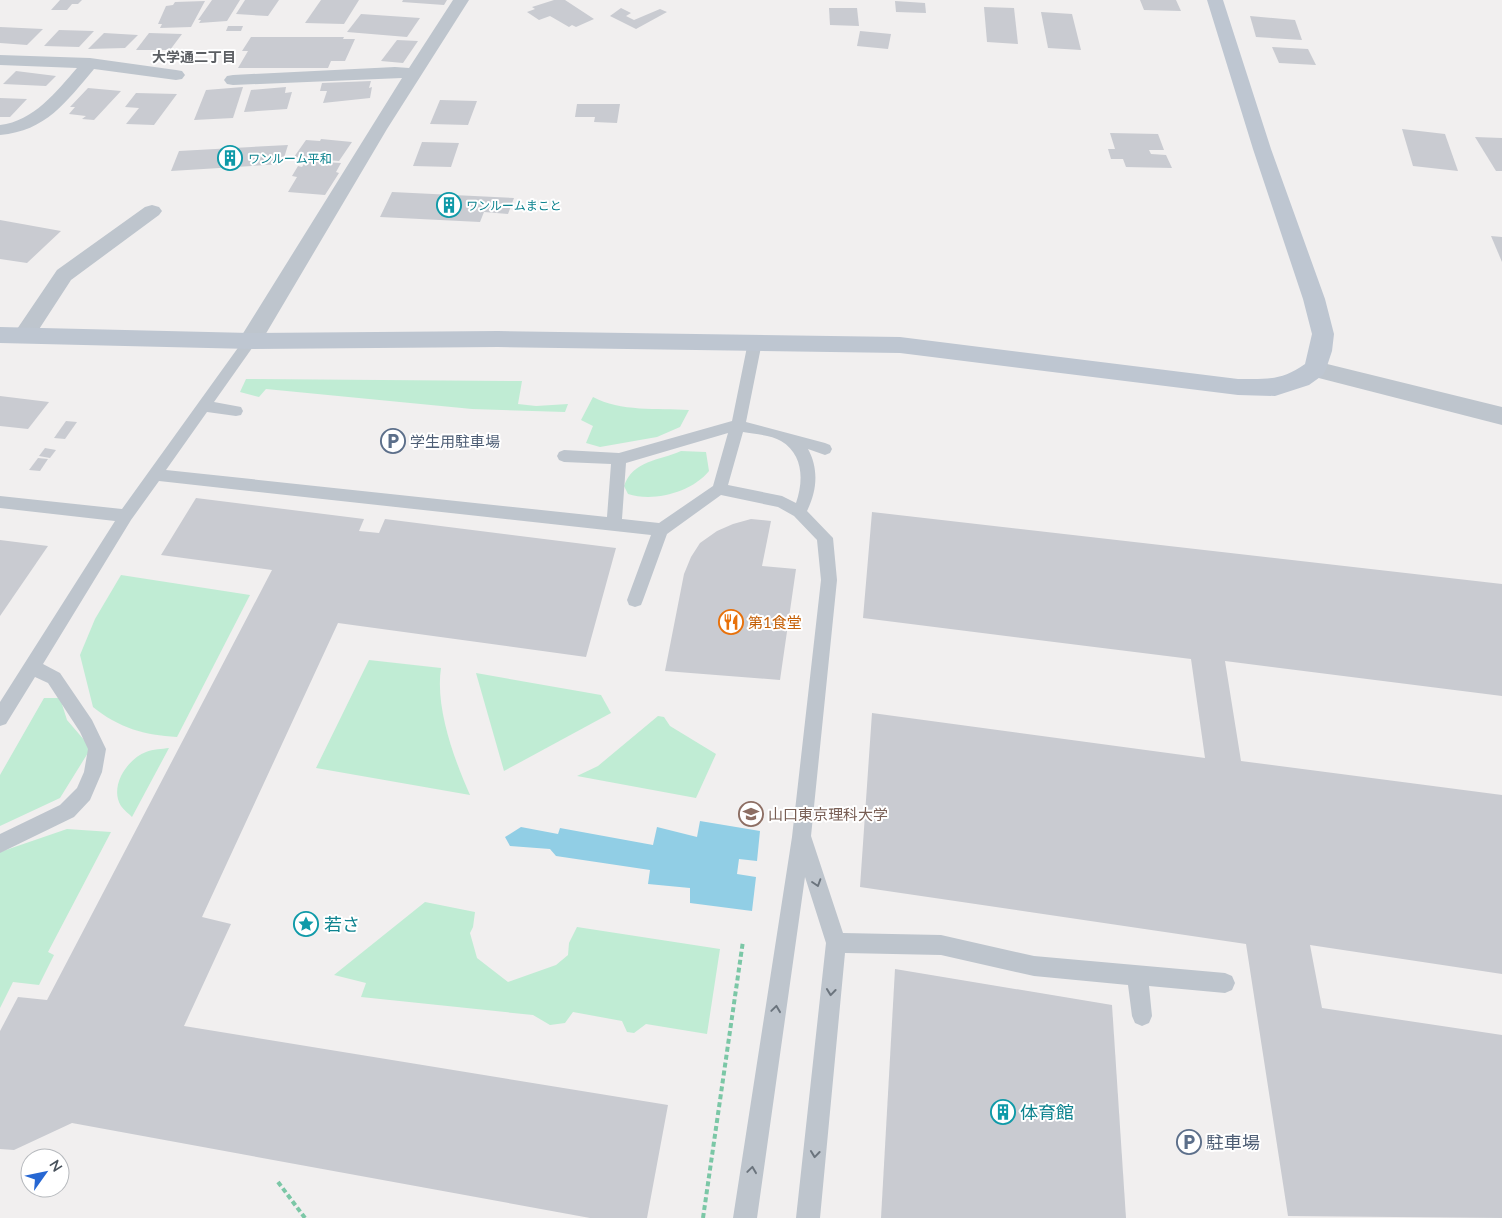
<svg xmlns="http://www.w3.org/2000/svg" width="1502" height="1218" viewBox="0 0 1502 1218" font-family="Lato,'Noto Sans JP',sans-serif">
<style>
.green{fill:#c0ecd4}
.water{fill:#91cee5}
.building{fill:#c9cbd1}
.lines{fill:none;stroke-linecap:round;stroke-linejoin:round}
.path{stroke:#7bc7a6;stroke-width:4;stroke-dasharray:5 3;stroke-linecap:butt}
.lane{fill:#bec5cd;fill-rule:evenodd}
.street{fill:#bec5cd;fill-rule:evenodd}
.secondary{fill:#bec6d1;fill-rule:evenodd}
.oneway{stroke:#6b747d}
.labels{text-anchor:middle;dominant-baseline:central;stroke-width:4;stroke-linejoin:round;paint-order:stroke}
.far-culture-label{font-size:12px;fill:#0d838f;stroke:#fff;text-anchor:start}
.far-neighbourhood-label{font-size:14px;font-weight:bold;fill:#5c5f63;stroke:#fff}
.service-label{font-size:15px;fill:#4e5e75;stroke:#fff;text-anchor:start}
.food-label{font-size:15px;fill:#c56008;stroke:#fff;text-anchor:start}
.education-label{font-size:15px;fill:#785e54;stroke:#fff;text-anchor:start}
.near-culture-label{font-size:18px;fill:#0d838f;stroke:#fff;text-anchor:start}
.near-service-label{font-size:18px;fill:#4e5e75;stroke:#fff;text-anchor:start}
</style>
<rect width="100%" height="100%" fill="#f1efef"/>
<!-- green -->
<g class="green">
<polygon points="246,379 522,381 518,404 536,406 568,404 565,412 472,409 266,389 259,397 240,392"/>
<path d="M 593,397 C 620,412 658,408 689,410 L 680,427 L 657,437 L 600,447 L 586,443 L 593,426 L 581,420 Z"/>
<path d="M 681,451 L 706,452 L 709,471 C 691,493 653,502 628,494 L 624,486 C 633,460 659,461 681,451 Z"/>
<path d="M 121,575 L 250,595 L 177,737 C 144,735 119,728 93,707 L 80,655 L 95,619 Z"/>
<path d="M 369,660 L 441,668 C 435,707 454,759 470,795 L 316,768 Z"/>
<polygon points="476,673 601,695 611,713 504,771"/>
<polygon points="44,698 60,698 67,720 91,748 60,798 0,826 0,775"/>
<polygon points="658,716 664,717 670,726 716,754 696,798 577,776 598,766"/>
<path d="M 169,748 L 132,817 C 129,814 124,810 121,806 C 109,787 127,759 146,752 C 153,749 162,749 169,748 Z"/>
<polygon points="67,829 111,832 48,952 54,955 39,985 13,982 0,1008 0,852"/>
<polygon points="425,902 475,912 473,927 470,933 477,958 508,982 556,965 568,955 569,943 577,927 720,949 707,1034 646,1024 634,1033 627,1032 622,1021 573,1012 565,1023 550,1025 533,1015 361,997 366,983 334,975"/>
</g>
<!-- water -->
<polygon class="water" points="700,821 760,831 757,861 739,859 737,874 756,877 752,911 690,903 690,888 648,884 650,870 556,856 550,849 510,846 505,837 521,827 558,834 560,828 653,845 657,827 697,837"/>
<!-- building -->
<g class="building">
<polygon points="60,0 82,0 78,4 72,4 67,10 51,10"/>
<polygon points="212,0 240,0 227,21 199,23 201,20 198,20"/>
<polygon points="245,0 279,0 268,16 236,14"/>
<polygon points="321,0 359,0 344,24 305,23"/>
<polygon points="403,0 447,0 444,5 402,2"/>
<polygon points="554,0 565,0 594,19 576,27 572,25 569,27 550,16 539,20 527,12 535,9 532,7"/>
<polygon points="1140,0 1176,0 1181,11 1144,10"/>
<polygon points="205,1 191,27 160,28 162,24 158,24 166,6 173,5 175,2"/>
<polygon points="895,1 925,3 926,13 896,12"/>
<polygon points="984,7 1014,8 1018,44 987,42"/>
<polygon points="621,8 631,13 626,16 634,20 660,9 667,12 636,29 610,16"/>
<polygon points="829,8 857,8 859,26 830,25"/>
<polygon points="1041,12 1072,14 1081,50 1048,48"/>
<polygon points="361,14 420,18 407,37 347,32"/>
<polygon points="1250,16 1295,20 1302,40 1256,37"/>
<polygon points="228,26 243,26 241,31 226,31"/>
<polygon points="0,27 43,29 27,45 0,43"/>
<polygon points="59,30 94,31 79,47 44,46"/>
<polygon points="860,31 891,34 888,49 857,46"/>
<polygon points="104,33 138,35 125,48 88,49"/>
<polygon points="149,33 182,34 170,50 136,50"/>
<polygon points="251,37 344,37 343,39 355,39 345,61 331,61 328,68 238,68 248,51 242,51"/>
<polygon points="397,40 418,41 403,63 381,61"/>
<polygon points="1272,47 1308,49 1316,65 1279,63"/>
<polygon points="16,71 56,76 46,86 3,84"/>
<polygon points="371,81 369,88 372,87 370,98 323,103 327,91 320,91 322,83"/>
<polygon points="243,87 233,118 194,120 206,90"/>
<polygon points="286,87 285,93 292,92 287,109 244,112 251,90"/>
<polygon points="88,88 121,91 94,120 82,119 86,116 69,114 75,107 70,107"/>
<polygon points="136,93 177,94 154,125 126,124 139,108 125,107"/>
<polygon points="0,98 27,99 10,117 0,117"/>
<polygon points="440,100 477,101 468,125 430,124"/>
<polygon points="577,104 620,104 617,123 594,122 595,117 575,117"/>
<polygon points="1402,129 1445,134 1458,171 1413,166"/>
<polygon points="1110,133 1158,134 1164,150 1149,150 1151,154 1166,155 1172,168 1126,167 1123,159 1111,159 1108,149 1115,149"/>
<polygon points="1475,137 1502,138 1502,171 1496,171"/>
<polygon points="321,139 352,142 339,161 294,157 306,140 320,141"/>
<polygon points="422,142 459,143 451,167 413,166"/>
<polygon points="288,145 282,164 171,171 179,151"/>
<polygon points="306,161 341,163 336,172 339,173 325,195 288,192 297,177 292,176 298,166 302,167"/>
<polygon points="392,192 514,198 508,214 484,212 480,222 380,217"/>
<polygon points="0,220 61,231 27,263 0,259"/>
<polygon points="1491,236 1502,237 1502,262"/>
<polygon points="0,396 49,402 28,429 0,426"/>
<polygon points="66,421 77,422 65,439 54,438"/>
<polygon points="45,448 56,450 50,458 39,456"/>
<polygon points="38,458 48,459 40,471 29,470"/>
<polygon points="196,498 364,519 359,531 379,533 385,519 616,548 586,657 338,623 202,917 231,924 184,1026 668,1105 647,1218 590,1218 72,1123 14,1150 0,1149 0,1031 18,997 47,1000 272,570 161,555"/>
<polygon points="872,512 1502,584 1502,696 1225,661 1241,761 1502,795 1502,974 1310,945 1322,1008 1502,1035 1502,1218 1288,1216 1246,944 860,887 872,713 1205,758 1191,659 863,618"/>
<polygon points="751,519 771,521 762,566 796,569 780,680 665,671 684,574 691,557 700,543 717,531 733,524"/>
<polygon points="0,540 48,546 0,616"/>
<polygon points="895,969 1112,1005 1126,1218 881,1218"/>
</g>
<g class="lines">
<!-- path -->
<g class="path">
<polyline points="278,1182 305,1218"/>
<polyline points="703,1218 743,941"/>
</g>
<!-- lane -->
<path class="lane" d="M 250,336 L 257,341 L 214,402 L 241,407 L 243,411 L 241,415 L 236,416 L 207,412 L 166,470 L 607,517 L 611,464 L 564,462 L 559,460 L 557,456 L 559,452 L 564,450 L 619,453 L 732,421 L 748,342 L 755,337 L 760,339 L 762,342 L 746,422 L 825,443 L 830,445 L 832,449 L 830,453 L 825,455 L 808,449 C 819,469 817,491 807,511 L 833,538 L 837,580 L 811,836 L 843,933 L 941,935 L 1034,956 L 1225,973 L 1232,976 L 1235,983 L 1232,990 L 1225,993 L 1149,986 L 1152,1016 L 1149,1023 L 1142,1026 L 1135,1023 L 1132,1016 L 1128,985 L 1034,976 L 941,955 L 845,953 L 820,1218 L 796,1218 L 826,943 L 805,877 L 757,1218 L 733,1218 L 792,837 L 821,580 L 817,540 L 794,516 L 778,507 L 721,495 L 667,534 L 643,600 L 641,605 L 635,607 L 629,605 L 627,600 L 651,535 L 159,481 L 131,520 L 43,664 L 60,673 L 92,720 L 106,749 L 102,772 L 90,800 L 74,817 L 0,853 L 0,834 L 60,805 L 77,788 L 84,772 L 88,749 L 80,732 L 48,683 L 35,677 L 6,724 L 0,726 L 0,702 L 115,521 L 0,508 L 0,496 L 122,509 L 245,338 ZM 743,432 C 754,434 771,435 781,441 C 803,454 804,480 796,503 L 782,496 L 728,485 ZM 728,433 L 713,486 L 659,523 L 622,519 L 626,463 Z"/>
<!-- street -->
<g class="street">
<polygon points="453,0 469,0 387,129 258,347 250,349 242,347 239,341 242,335 402,78 233,85 227,84 224,80 227,76 233,75 395,67 409,68"/>
<path d="M 0,55 L 90,58 L 176,70 L 182,71 L 185,75 L 182,79 L 176,80 L 94,69 C 66,102 46,131 0,135 L 0,125 C 34,121 56,92 77,68 L 0,65 Z"/>
<polygon points="152,205 159,207 162,211 159,215 71,280 32,340 24,343 16,340 13,335 57,270 145,207"/>
<polygon points="1315,361 1502,407 1502,425 1307,375 1304,369 1307,363"/>
</g>
<!-- secondary -->
<path class="secondary" d="M 1207,0 L 1223,0 L 1271,149 L 1325,299 L 1334,334 L 1332,351 L 1326,369 L 1323,375 L 1309,385 L 1275,396 L 1238,395 L 900,353 L 498,347 L 250,349 L 0,343 L 0,327 L 250,333 L 498,331 L 900,337 L 1238,379 C 1266,379 1281,381 1305,364 L 1312,334 L 1303,299 L 1253,149 Z"/>
</g>
<!-- one-way arrows -->
<defs><path id="oneway-chevron" d="M-2-3.5L2.5 0L-2 3.5" fill="none" stroke-width="1.6" stroke-linecap="round" stroke-linejoin="round" transform="scale(1.25)"/></defs>
<g class="oneway">
<use href="#oneway-chevron" transform="translate(817 883) rotate(72)"/>
<use href="#oneway-chevron" transform="translate(831 992) rotate(96)"/>
<use href="#oneway-chevron" transform="translate(776 1009) rotate(-82)"/>
<use href="#oneway-chevron" transform="translate(815 1154) rotate(96)"/>
<use href="#oneway-chevron" transform="translate(752 1170) rotate(-82)"/>
</g>
<!-- icons -->
<defs>
<symbol id="building-ring" viewBox="-11 -11 22 22"><circle r="9.5" fill="#fff" stroke="#0f9aa8" stroke-width="1.5"/><path d="M-4-6H4V6H1V3H-1V6H-4ZM-2.5-4.3h1.7v1.8h-1.7ZM.8-4.3h1.7v1.8H.8ZM-2.5-1h1.7V.8h-1.7ZM.8-1h1.7V.8H.8Z" fill="#0f9aa8"/></symbol>
<symbol id="parking-ring" viewBox="-11 -11 22 22"><circle r="9.5" fill="#fff" stroke="#5c6f8a" stroke-width="1.5"/><path d="M-3.5-5.5H1a3.5 3.5 0 0 1 0 7H-1V5.5H-3.5ZM-1-3.4V-.6H.8a1.4 1.4 0 0 0 0-2.8Z" fill="#5c6f8a"/></symbol>
<symbol id="restaurant-ring" viewBox="-11 -11 22 22"><circle r="9.5" fill="#fff" stroke="#e8710a" stroke-width="1.5"/><path d="M-5-6h1v4h1v-4h1v4h1v-4h1v5L-1.5 .5V6h-2V.5L-5-1ZM5-6V6H3V1.5H1.5Q1.5-4 5-6Z" fill="#e8710a"/></symbol>
<symbol id="university-ring" viewBox="-11 -11 22 22"><circle r="9.5" fill="#fff" stroke="#8d6e63" stroke-width="1.5"/><path d="M0-5L7-2L0 1L-7-2ZM-4 1L0 2.5L4 1V4Q0 6-4 4Z" fill="#8d6e63"/></symbol>
<symbol id="sight-ring" viewBox="-11 -11 22 22"><circle r="9.5" fill="#fff" stroke="#0f9aa8" stroke-width="1.5"/><path d="M0-6L1.8-2.2L6-1.7L2.9 1.2L3.7 5.4L0 3.3L-3.7 5.4L-2.9 1.2L-6-1.7L-1.8-2.2Z" fill="#0f9aa8"/></symbol>
</defs>
<g fill-rule="evenodd">
<use href="#building-ring" x="216" y="144" width="28" height="28"/>
<use href="#building-ring" x="435" y="191" width="28" height="28"/>
<use href="#parking-ring" x="379" y="427" width="28" height="28"/>
<use href="#restaurant-ring" x="717" y="608" width="28" height="28"/>
<use href="#university-ring" x="737" y="800" width="28" height="28"/>
<use href="#sight-ring" x="292" y="910" width="28" height="28"/>
<use href="#building-ring" x="989" y="1098" width="28" height="28"/>
<use href="#parking-ring" x="1175" y="1128" width="28" height="28"/>
</g>
<g class="labels">
<!-- far-culture labels -->
<g class="far-culture-label">
<text x="248" y="158">ワンルーム平和</text>
<text x="466" y="205">ワンルームまこと</text>
</g>
<!-- far-neighbourhood labels -->
<g class="far-neighbourhood-label">
<text x="194" y="56">大学通二丁目</text>
</g>
<!-- service labels -->
<g class="service-label">
<text x="410" y="441">学生用駐車場</text>
</g>
<!-- food labels -->
<g class="food-label">
<text x="748" y="622">第1食堂</text>
</g>
<!-- education labels -->
<g class="education-label">
<text x="768" y="814">山口東京理科大学</text>
</g>
<!-- near-culture labels -->
<g class="near-culture-label">
<text x="324" y="924">若さ</text>
<text x="1020" y="1112">体育館</text>
</g>
<!-- near-service labels -->
<g class="near-service-label">
<text x="1206" y="1142">駐車場</text>
</g>
</g>
<!-- north arrow -->
<g transform="translate(45 1173) rotate(57)"><circle r="24" fill="#ffffff" stroke="#b6b9bd"/>
<path d="M0-4L9 19L0 12L-9 19Z" fill="#2667d3"/>
<text y="-8" font-size="14" font-weight="bold" text-anchor="middle" fill="#48515b">N</text>
</g>
</svg>
